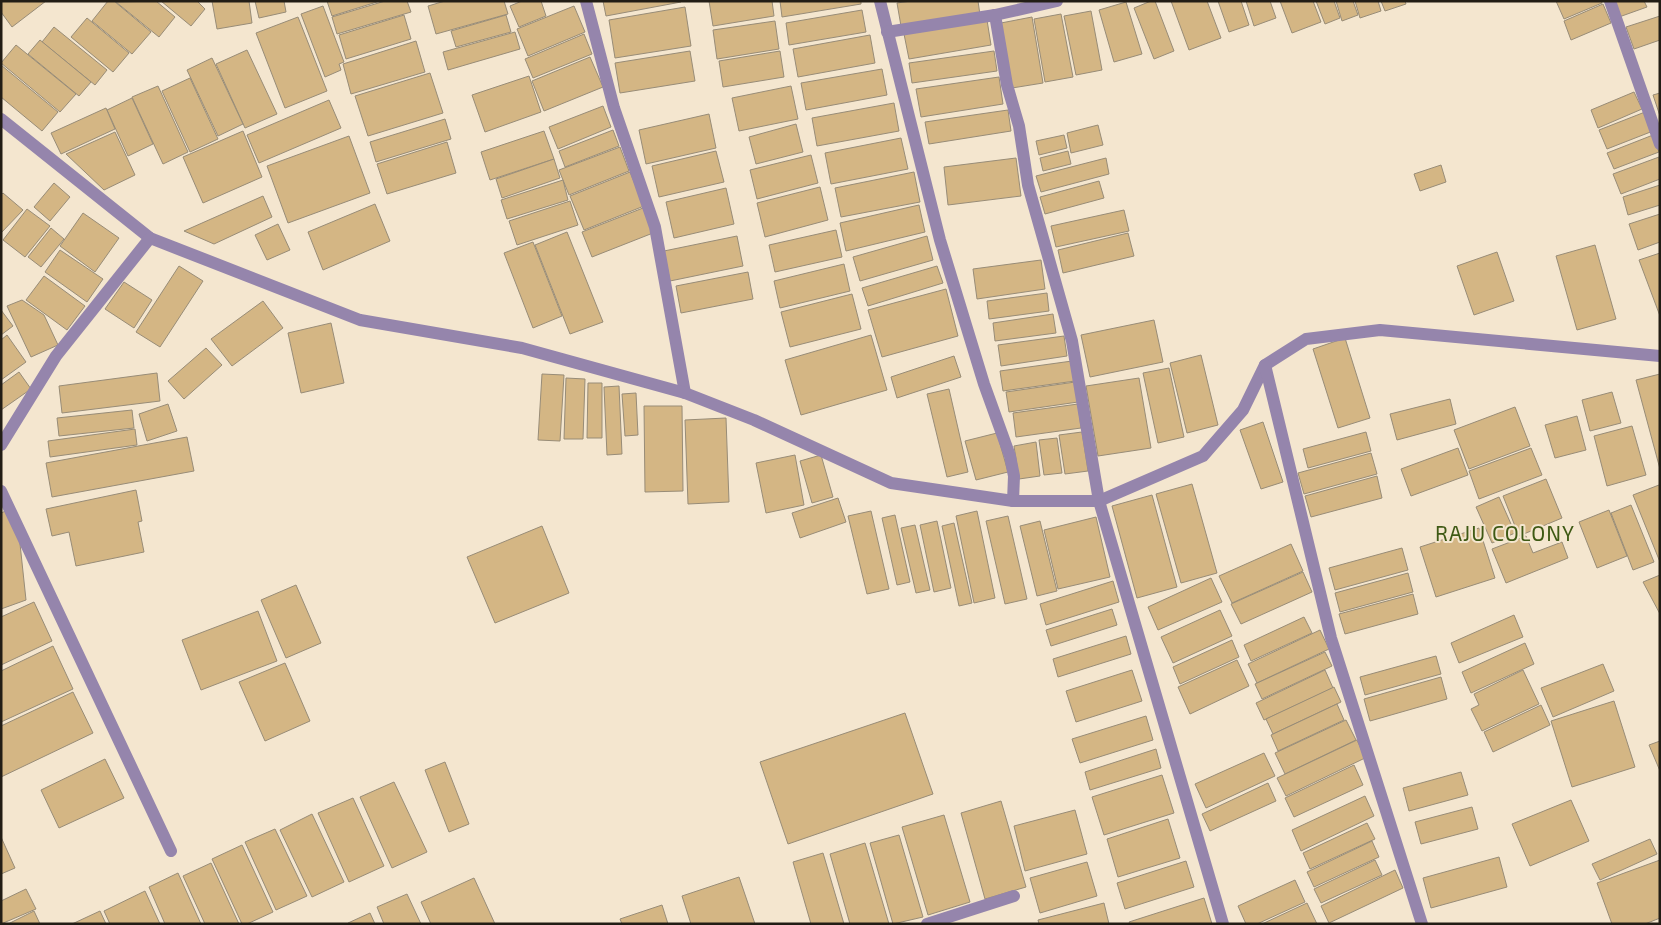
<svg xmlns="http://www.w3.org/2000/svg" width="1661" height="925" viewBox="0 0 1661 925" font-family="'Exo 2',sans-serif">
<style>
.building{fill:#d4b684;stroke:#988c77}
.lines{fill:none;stroke-linecap:round;stroke-linejoin:round}
.minor{stroke:#9585ac;stroke-width:12}
.labels{text-anchor:middle;dominant-baseline:central;stroke-width:4;stroke-linejoin:round;paint-order:stroke}
.quarter-label{font-size:21px;letter-spacing:1px;fill:#3e5914;stroke:#f4e6cf}
</style>
<rect width="100%" height="100%" fill="#f4e6cf"/>
<!-- building -->
<g class="building">
<polygon points="1,1 46,1 12,27 1,12"/>
<polygon points="108,1 114,1 151,32 132,54 92,21"/>
<polygon points="156,1 175,17 159,37 116,2"/>
<polygon points="161,1 197,1 205,9 191,26"/>
<polygon points="212,1 249,1 252,23 217,29"/>
<polygon points="255,1 284,1 286,12 259,18"/>
<polygon points="327,1 380,1 332,16"/>
<polygon points="385,1 407,1 411,12 337,34 332,17"/>
<polygon points="445,1 504,1 508,14 436,34 428,6"/>
<polygon points="522,1 541,1 546,16 519,27 510,6"/>
<polygon points="603,1 681,1 681,2 606,16"/>
<polygon points="709,1 772,1 774,16 713,26"/>
<polygon points="780,1 861,1 861,4 782,17"/>
<polygon points="911,1 978,1 980,15 901,26 897,3"/>
<polygon points="1151,1 1155,1 1174,51 1154,59 1134,8"/>
<polygon points="1171,1 1207,1 1221,38 1189,50"/>
<polygon points="1218,1 1241,1 1249,25 1229,32"/>
<polygon points="1246,1 1270,1 1276,18 1254,26"/>
<polygon points="1280,1 1313,1 1321,22 1292,33"/>
<polygon points="1316,1 1334,1 1340,18 1325,24"/>
<polygon points="1336,1 1353,1 1358,15 1342,21"/>
<polygon points="1355,1 1378,1 1381,11 1360,18"/>
<polygon points="1381,1 1405,1 1406,4 1385,11"/>
<polygon points="1556,1 1601,1 1602,3 1564,19"/>
<polygon points="1613,1 1644,1 1647,7 1619,17"/>
<polygon points="1126,2 1142,54 1114,62 1099,10"/>
<polygon points="1603,4 1611,23 1571,40 1564,21"/>
<polygon points="323,6 344,62 339,64 341,70 325,77 301,14"/>
<polygon points="574,6 585,32 528,56 517,29"/>
<polygon points="685,7 691,46 615,58 609,20"/>
<polygon points="862,10 866,32 789,45 786,23"/>
<polygon points="1091,11 1102,70 1076,75 1064,16"/>
<polygon points="1061,14 1073,77 1045,82 1034,19"/>
<polygon points="404,15 411,39 346,59 339,35"/>
<polygon points="506,15 511,32 456,47 451,31"/>
<polygon points="1660,16 1660,40 1634,49 1626,27"/>
<polygon points="298,17 327,91 285,108 256,33"/>
<polygon points="1032,17 1043,83 1012,88 1001,23"/>
<polygon points="87,18 129,53 113,72 71,37"/>
<polygon points="987,20 991,45 909,59 904,34"/>
<polygon points="775,21 779,49 717,59 713,30"/>
<polygon points="54,27 107,70 95,85 42,42"/>
<polygon points="515,32 520,49 448,70 443,52"/>
<polygon points="584,34 592,54 533,78 525,59"/>
<polygon points="870,35 875,63 798,77 793,49"/>
<polygon points="40,40 91,82 79,96 28,54"/>
<polygon points="416,41 425,72 351,94 343,64"/>
<polygon points="16,45 76,94 60,112 1,63"/>
<polygon points="247,50 277,114 245,128 216,64"/>
<polygon points="690,51 695,81 620,93 615,63"/>
<polygon points="780,51 784,77 723,87 719,61"/>
<polygon points="994,51 997,71 912,83 909,63"/>
<polygon points="590,57 603,87 544,111 532,81"/>
<polygon points="212,58 243,124 218,136 187,70"/>
<polygon points="1,65 58,112 42,131 1,97"/>
<polygon points="882,69 887,95 806,110 801,83"/>
<polygon points="430,73 443,113 368,136 355,96"/>
<polygon points="529,76 541,112 485,132 472,95"/>
<polygon points="999,77 1003,104 921,117 916,89"/>
<polygon points="190,78 218,139 190,152 162,91"/>
<polygon points="158,86 188,152 163,164 132,97"/>
<polygon points="791,86 798,119 739,131 732,98"/>
<polygon points="1634,92 1642,109 1598,128 1591,110"/>
<polygon points="1660,93 1660,116 1653,95"/>
<polygon points="132,98 153,144 128,156 107,110"/>
<polygon points="329,100 341,128 259,163 247,135"/>
<polygon points="894,103 899,131 817,146 812,118"/>
<polygon points="603,106 611,127 558,149 549,127"/>
<polygon points="106,108 115,129 61,154 51,133"/>
<polygon points="1008,110 1011,131 929,144 925,122"/>
<polygon points="1645,112 1653,131 1607,149 1599,130"/>
<polygon points="709,114 716,148 646,164 639,130"/>
<polygon points="445,119 451,139 376,162 370,142"/>
<polygon points="796,124 803,152 756,164 749,137"/>
<polygon points="1098,125 1103,145 1071,153 1067,133"/>
<polygon points="613,130 619,146 565,167 559,151"/>
<polygon points="243,131 262,177 203,203 183,157"/>
<polygon points="544,131 554,159 490,180 481,152"/>
<polygon points="115,132 135,175 104,190 66,154"/>
<polygon points="1064,135 1067,148 1039,155 1036,141"/>
<polygon points="1653,135 1659,152 1614,169 1607,153"/>
<polygon points="349,136 370,193 288,223 267,166"/>
<polygon points="901,138 908,169 831,184 825,153"/>
<polygon points="447,142 456,173 387,194 377,164"/>
<polygon points="620,147 629,171 569,195 559,170"/>
<polygon points="716,151 724,182 659,197 652,166"/>
<polygon points="1068,151 1071,164 1043,171 1040,158"/>
<polygon points="811,155 818,183 757,199 750,170"/>
<polygon points="1659,157 1660,179 1621,194 1613,174"/>
<polygon points="1016,158 1021,196 948,205 944,167"/>
<polygon points="1106,158 1109,174 1041,192 1036,176"/>
<polygon points="554,159 560,178 502,198 496,179"/>
<polygon points="1441,165 1446,182 1420,191 1414,174"/>
<polygon points="630,172 644,206 584,230 570,196"/>
<polygon points="914,172 920,202 841,217 835,188"/>
<polygon points="563,180 568,200 507,219 501,200"/>
<polygon points="1099,181 1104,198 1045,214 1040,197"/>
<polygon points="54,183 70,197 50,221 34,207"/>
<polygon points="1660,185 1660,205 1628,215 1623,197"/>
<polygon points="820,187 828,220 765,237 757,203"/>
<polygon points="726,188 734,224 674,238 666,202"/>
<polygon points="3,193 23,210 1,233 1,195"/>
<polygon points="263,196 272,217 214,244 184,231"/>
<polygon points="570,201 578,225 517,245 509,221"/>
<polygon points="375,204 390,241 323,270 308,232"/>
<polygon points="919,205 925,232 846,251 840,223"/>
<polygon points="643,208 653,233 592,257 582,232"/>
<polygon points="27,209 50,226 25,257 3,240"/>
<polygon points="1124,210 1129,231 1056,247 1051,226"/>
<polygon points="83,213 119,238 95,272 60,246"/>
<polygon points="1660,214 1660,242 1638,250 1629,224"/>
<polygon points="278,224 290,250 267,260 255,235"/>
<polygon points="51,228 64,239 41,267 28,257"/>
<polygon points="836,230 842,257 775,272 769,245"/>
<polygon points="567,232 603,322 570,334 535,245"/>
<polygon points="1128,233 1134,256 1063,273 1058,250"/>
<polygon points="737,236 743,266 670,281 664,251"/>
<polygon points="927,236 933,260 860,281 853,257"/>
<polygon points="533,242 562,316 533,328 504,253"/>
<polygon points="1595,245 1616,319 1577,330 1556,256"/>
<polygon points="60,250 103,279 87,302 45,272"/>
<polygon points="1497,252 1514,301 1474,315 1457,266"/>
<polygon points="1660,253 1660,316 1639,260"/>
<polygon points="1041,260 1045,289 977,299 973,269"/>
<polygon points="844,264 850,291 780,308 774,281"/>
<polygon points="179,266 203,281 160,347 136,332"/>
<polygon points="937,266 943,283 868,306 862,288"/>
<polygon points="748,272 753,299 681,313 676,286"/>
<polygon points="44,276 85,306 67,330 26,300"/>
<polygon points="124,282 152,300 134,328 105,309"/>
<polygon points="946,289 958,336 882,357 868,310"/>
<polygon points="1047,293 1049,311 989,319 987,301"/>
<polygon points="852,294 861,329 790,347 781,312"/>
<polygon points="22,300 44,315 58,345 31,357 7,306"/>
<polygon points="263,301 283,328 232,366 211,339"/>
<polygon points="1,310 13,326 1,335"/>
<polygon points="1053,314 1056,333 995,341 993,323"/>
<polygon points="1154,320 1163,362 1090,377 1081,335"/>
<polygon points="331,323 344,383 301,393 288,333"/>
<polygon points="7,335 26,362 1,380 1,340"/>
<polygon points="871,335 887,390 801,415 785,360"/>
<polygon points="1064,336 1067,356 1001,366 998,345"/>
<polygon points="1345,338 1370,418 1338,428 1313,349"/>
<polygon points="206,348 222,365 184,399 168,381"/>
<polygon points="1201,355 1218,425 1187,433 1170,363"/>
<polygon points="954,356 961,377 897,398 891,377"/>
<polygon points="1072,361 1075,381 1003,391 1000,371"/>
<polygon points="1169,368 1184,437 1158,443 1143,373"/>
<polygon points="19,372 31,389 1,410 1,385"/>
<polygon points="157,373 160,401 62,413 59,386"/>
<polygon points="542,374 564,375 560,441 538,440"/>
<polygon points="1660,374 1660,469 1636,380"/>
<polygon points="566,378 585,379 583,439 564,439"/>
<polygon points="1139,378 1151,448 1098,456 1086,386"/>
<polygon points="1075,382 1078,402 1009,412 1006,392"/>
<polygon points="588,383 602,383 602,438 587,438"/>
<polygon points="619,386 622,454 607,455 604,387"/>
<polygon points="949,389 968,472 947,477 927,394"/>
<polygon points="1612,392 1621,423 1590,431 1582,400"/>
<polygon points="636,393 638,435 625,436 622,394"/>
<polygon points="1450,399 1456,424 1397,440 1390,414"/>
<polygon points="168,404 177,431 147,441 139,414"/>
<polygon points="1078,404 1081,428 1016,437 1013,413"/>
<polygon points="644,406 682,406 683,491 645,492"/>
<polygon points="1515,407 1530,446 1469,469 1454,430"/>
<polygon points="132,410 134,428 59,436 57,418"/>
<polygon points="1577,416 1586,450 1555,458 1545,425"/>
<polygon points="726,418 729,502 688,504 685,420"/>
<polygon points="1263,422 1283,482 1261,489 1240,430"/>
<polygon points="1632,426 1646,475 1607,486 1594,436"/>
<polygon points="135,429 137,445 50,457 48,441"/>
<polygon points="1082,432 1088,471 1065,474 1059,435"/>
<polygon points="1366,432 1371,451 1308,468 1303,449"/>
<polygon points="997,433 1008,472 976,480 965,441"/>
<polygon points="187,437 194,471 52,497 46,463"/>
<polygon points="1057,438 1062,473 1044,475 1039,440"/>
<polygon points="1036,442 1040,476 1019,479 1014,446"/>
<polygon points="1458,448 1468,475 1411,496 1401,469"/>
<polygon points="1531,448 1542,475 1479,499 1469,471"/>
<polygon points="1371,453 1377,474 1304,494 1298,473"/>
<polygon points="795,455 804,505 766,513 756,463"/>
<polygon points="821,455 833,497 812,503 800,461"/>
<polygon points="1377,476 1382,498 1311,517 1305,496"/>
<polygon points="1546,479 1562,518 1519,536 1503,496"/>
<polygon points="1192,484 1217,573 1181,583 1156,494"/>
<polygon points="1659,485 1660,487 1660,562 1633,495"/>
<polygon points="136,490 142,521 138,522 144,552 76,566 69,532 52,536 46,509"/>
<polygon points="1152,495 1177,587 1137,598 1112,506"/>
<polygon points="1499,497 1515,533 1492,543 1476,507"/>
<polygon points="838,498 846,522 800,538 792,513"/>
<polygon points="1631,505 1654,562 1633,570 1611,513"/>
<polygon points="8,510 18,525 26,600 1,609 1,513"/>
<polygon points="1609,510 1627,556 1597,568 1579,522"/>
<polygon points="871,511 889,589 867,594 848,516"/>
<polygon points="977,511 995,598 974,603 956,516"/>
<polygon points="895,515 910,582 897,585 882,518"/>
<polygon points="1008,516 1027,599 1005,604 986,521"/>
<polygon points="1096,517 1110,577 1058,589 1044,530"/>
<polygon points="937,521 951,588 934,592 920,525"/>
<polygon points="1040,521 1057,591 1037,596 1020,526"/>
<polygon points="954,523 972,603 959,606 942,526"/>
<polygon points="915,525 930,590 916,593 901,528"/>
<polygon points="542,526 569,593 495,623 467,557"/>
<polygon points="1479,528 1495,578 1436,597 1420,547"/>
<polygon points="1526,536 1533,553 1562,542 1568,558 1506,583 1492,549"/>
<polygon points="1291,544 1303,571 1232,603 1219,576"/>
<polygon points="1402,548 1408,570 1335,590 1329,568"/>
<polygon points="1303,572 1312,592 1241,624 1231,604"/>
<polygon points="1408,573 1413,592 1340,612 1335,593"/>
<polygon points="1660,575 1660,614 1643,582"/>
<polygon points="1211,578 1222,602 1158,630 1148,607"/>
<polygon points="1113,581 1119,602 1046,625 1040,604"/>
<polygon points="296,585 321,643 286,658 261,600"/>
<polygon points="1413,594 1418,614 1345,634 1339,614"/>
<polygon points="34,602 52,641 1,665 1,617"/>
<polygon points="1112,609 1117,625 1051,646 1046,630"/>
<polygon points="1220,610 1232,636 1173,663 1161,637"/>
<polygon points="258,611 277,661 201,690 182,640"/>
<polygon points="1514,615 1523,637 1459,663 1451,643"/>
<polygon points="1304,617 1312,633 1251,661 1244,645"/>
<polygon points="1320,630 1329,649 1257,683 1248,664"/>
<polygon points="1126,636 1131,654 1058,677 1053,659"/>
<polygon points="1232,640 1239,657 1180,684 1173,667"/>
<polygon points="1525,643 1534,664 1471,693 1462,672"/>
<polygon points="53,646 73,689 1,722 1,671"/>
<polygon points="1325,652 1332,666 1262,699 1255,684"/>
<polygon points="1436,656 1441,674 1365,695 1360,677"/>
<polygon points="1237,660 1249,686 1190,714 1178,687"/>
<polygon points="285,663 310,721 265,741 239,682"/>
<polygon points="1603,664 1614,691 1553,717 1541,688"/>
<polygon points="1132,670 1142,701 1076,722 1066,691"/>
<polygon points="1325,670 1333,688 1264,720 1256,703"/>
<polygon points="1523,670 1539,704 1482,731 1471,709 1479,705 1474,694"/>
<polygon points="1441,677 1447,699 1370,721 1364,699"/>
<polygon points="1334,687 1341,702 1273,734 1266,719"/>
<polygon points="73,692 93,733 1,777 1,726"/>
<polygon points="1614,701 1635,767 1572,787 1551,721"/>
<polygon points="1337,704 1344,720 1278,751 1271,735"/>
<polygon points="1541,705 1550,725 1493,752 1484,732"/>
<polygon points="905,713 933,794 788,844 760,762"/>
<polygon points="1146,716 1153,740 1080,763 1072,739"/>
<polygon points="1346,720 1356,740 1285,774 1275,753"/>
<polygon points="1357,740 1365,758 1286,796 1277,778"/>
<polygon points="1660,741 1660,771 1649,745"/>
<polygon points="1156,749 1161,768 1090,790 1085,772"/>
<polygon points="1264,753 1275,776 1206,808 1195,784"/>
<polygon points="105,759 124,798 59,828 41,790"/>
<polygon points="445,762 469,824 449,832 425,770"/>
<polygon points="1354,765 1363,785 1294,817 1285,798"/>
<polygon points="1461,772 1468,795 1409,811 1403,788"/>
<polygon points="1162,775 1174,813 1104,835 1092,797"/>
<polygon points="394,782 427,852 392,868 360,797"/>
<polygon points="1268,783 1276,801 1210,831 1202,814"/>
<polygon points="1365,796 1374,816 1301,851 1292,830"/>
<polygon points="353,798 384,866 349,882 318,813"/>
<polygon points="1571,800 1589,841 1530,866 1512,824"/>
<polygon points="1001,801 1026,887 985,899 961,813"/>
<polygon points="1472,807 1478,829 1421,844 1415,822"/>
<polygon points="1075,810 1087,854 1025,871 1014,826"/>
<polygon points="312,814 344,882 312,897 280,830"/>
<polygon points="944,815 970,902 928,915 902,827"/>
<polygon points="1168,819 1180,858 1118,877 1107,839"/>
<polygon points="1367,823 1375,839 1310,869 1303,853"/>
<polygon points="275,829 307,896 276,910 245,842"/>
<polygon points="899,835 923,917 893,924 870,843"/>
<polygon points="1,837 15,868 1,874"/>
<polygon points="1650,839 1657,854 1600,880 1592,864"/>
<polygon points="1372,841 1379,857 1314,887 1307,872"/>
<polygon points="865,843 889,924 850,924 830,854"/>
<polygon points="242,845 273,912 247,924 242,924 212,859"/>
<polygon points="823,853 844,924 811,924 793,862"/>
<polygon points="1499,857 1507,887 1431,908 1423,878"/>
<polygon points="1375,860 1382,875 1321,903 1314,889"/>
<polygon points="1660,860 1660,918 1645,924 1612,924 1597,883"/>
<polygon points="1186,861 1194,887 1125,909 1117,883"/>
<polygon points="1087,862 1097,896 1040,913 1030,878"/>
<polygon points="211,863 239,924 205,924 183,876"/>
<polygon points="1395,870 1403,888 1329,923 1321,906"/>
<polygon points="178,873 201,924 165,924 149,887"/>
<polygon points="739,877 755,924 691,924 682,896"/>
<polygon points="474,878 495,924 431,924 421,902"/>
<polygon points="1295,880 1305,902 1257,924 1246,924 1238,906"/>
<polygon points="26,889 36,909 1,924 1,901"/>
<polygon points="145,891 160,924 110,924 104,911"/>
<polygon points="407,894 421,924 384,924 377,907"/>
<polygon points="1204,898 1212,924 1130,924 1129,922"/>
<polygon points="1104,903 1109,924 1039,924 1038,920"/>
<polygon points="1307,903 1317,924 1262,924"/>
<polygon points="662,905 668,924 622,924 620,919"/>
<polygon points="34,911 40,924 8,924"/>
<polygon points="100,911 106,924 72,924"/>
<polygon points="370,913 375,924 348,924 348,923"/>
</g>
<g class="lines">
<!-- minor -->
<g class="minor">
<polyline points="586,1 614,108 655,227 685,393"/>
<polyline points="880,1 940,240 984,384 1010,456 1014,476 1013,501"/>
<polyline points="1610,1 1660,144"/>
<polyline points="995,15 1007,85 1019,126 1028,185 1072,341 1099,501 1223,924"/>
<polyline points="887,32 995,15 1057,1"/>
<polyline points="1,119 150,238 360,320 522,348 685,393 754,420 891,483 1013,501 1099,501 1203,456 1243,410 1265,365 1306,339 1380,330 1660,356"/>
<polyline points="1265,365 1331,638 1422,924"/>
<polyline points="1,445 56,356 150,238"/>
<polyline points="1,491 171,851"/>
<polyline points="927,924 1014,896"/>
</g>
</g>
<g class="labels">
<!-- quarter labels -->
<g class="quarter-label">
<text x="1505" y="532">RAJU COLONY</text>
</g>
</g>
<!-- border -->
<rect width="1661" height="925" fill="none" stroke="#221d15" stroke-width="5"/>
</svg>
